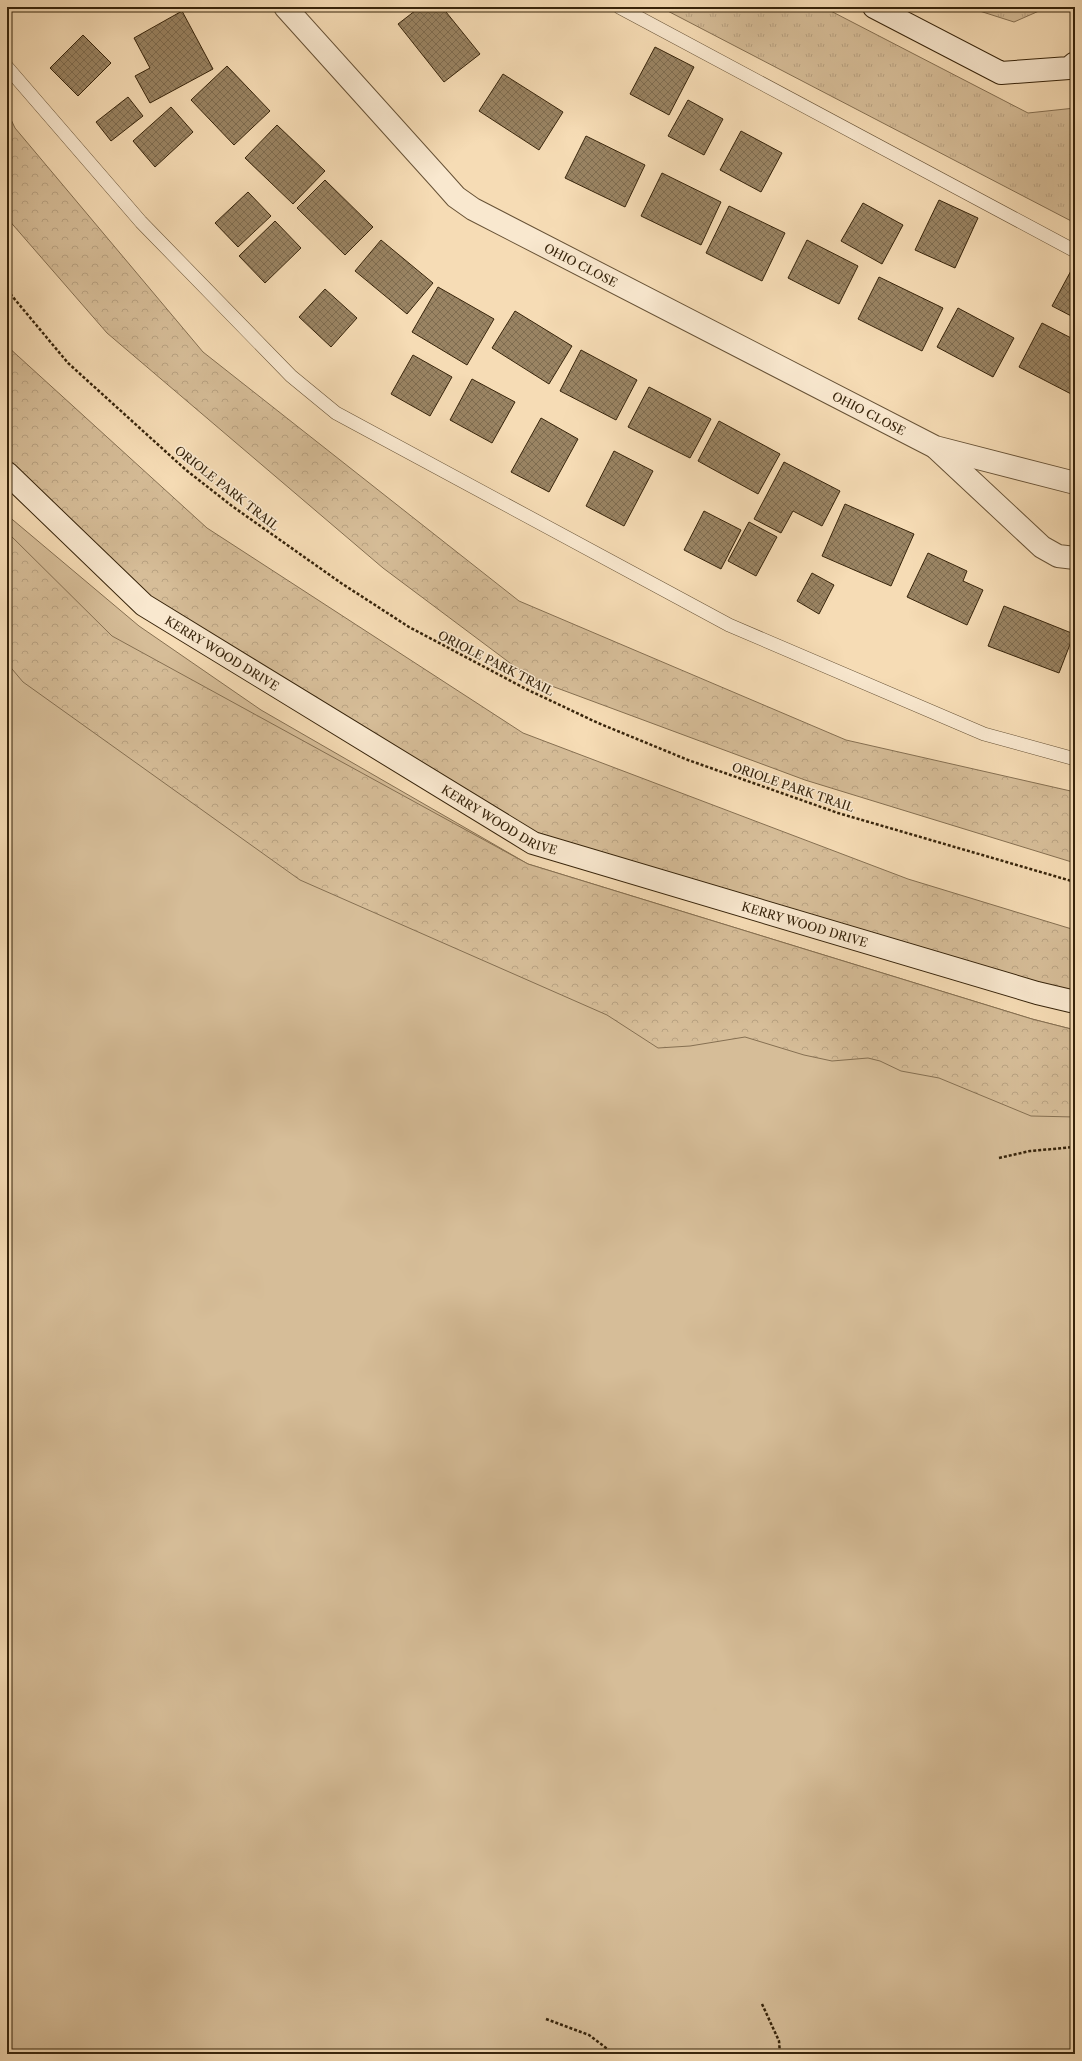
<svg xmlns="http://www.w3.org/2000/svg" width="1082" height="2061" viewBox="0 0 1082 2061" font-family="'Libre Caslon Text',serif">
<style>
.grass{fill:#d6bd98;stroke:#867052}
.forest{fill:url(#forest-crowns);stroke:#867052}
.park{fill:url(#park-tufts);stroke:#867052}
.building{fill:url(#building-cross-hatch);stroke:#37240b}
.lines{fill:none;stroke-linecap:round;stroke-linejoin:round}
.lane-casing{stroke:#675236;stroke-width:14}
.street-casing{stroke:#675236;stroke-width:24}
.secondary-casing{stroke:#37240b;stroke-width:24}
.path{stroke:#37240b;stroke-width:2.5;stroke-dasharray:3 2;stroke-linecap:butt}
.lane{stroke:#f9e8cf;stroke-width:13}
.street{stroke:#f9e8cf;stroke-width:22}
.secondary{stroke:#f9e8cf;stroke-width:22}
.labels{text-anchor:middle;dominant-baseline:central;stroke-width:3;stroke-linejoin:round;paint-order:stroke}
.street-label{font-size:12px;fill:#37240b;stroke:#f9e8cf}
</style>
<defs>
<pattern id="forest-crowns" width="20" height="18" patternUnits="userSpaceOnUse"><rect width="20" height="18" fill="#d6bd98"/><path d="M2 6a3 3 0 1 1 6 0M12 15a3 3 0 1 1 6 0" fill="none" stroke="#b8a282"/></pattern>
<pattern id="park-tufts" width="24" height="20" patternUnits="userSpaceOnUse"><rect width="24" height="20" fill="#d6bd98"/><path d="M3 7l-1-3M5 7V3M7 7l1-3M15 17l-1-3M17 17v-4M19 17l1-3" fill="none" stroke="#b8a282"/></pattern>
<pattern id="building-cross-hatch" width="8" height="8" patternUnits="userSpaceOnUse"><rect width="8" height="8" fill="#9a8463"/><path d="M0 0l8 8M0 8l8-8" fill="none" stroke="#7e6c50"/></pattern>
</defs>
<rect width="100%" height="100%" fill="#f6dcb5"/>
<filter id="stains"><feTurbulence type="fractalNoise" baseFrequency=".005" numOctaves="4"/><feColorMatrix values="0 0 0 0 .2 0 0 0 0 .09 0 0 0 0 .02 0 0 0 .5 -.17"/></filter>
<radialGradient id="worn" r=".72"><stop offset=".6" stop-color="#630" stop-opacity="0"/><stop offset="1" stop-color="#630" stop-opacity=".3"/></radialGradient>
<!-- grass -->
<polygon class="grass" points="7,515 139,626 261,710 528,864 1032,1019 1075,1030 1075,2054 7,2054"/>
<!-- forest -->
<g class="forest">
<polygon points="7,111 15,128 203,352 519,601 846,740 1075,792 1075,863 805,780 530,678 383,568 107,333 7,218"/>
<polygon points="7,346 207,528 523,733 908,879 1075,930 1075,1001 533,843 144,605 7,473"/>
<polygon points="7,532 112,636 528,864 1032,1019 1075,1030 1075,1117 1031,1116 939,1078 901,1071 880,1061 868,1058 832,1061 804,1055 745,1037 690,1046 658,1048 607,1015 300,880 23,682 7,663"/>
</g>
<!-- park -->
<g class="park">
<polygon points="660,7 823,7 1028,113 1075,108 1075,223"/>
<polygon points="967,7 1048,7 1014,22"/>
</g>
<!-- building -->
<g class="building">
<polygon points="420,7 442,7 480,54 444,82 398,24"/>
<polygon points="182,11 213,69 150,103 135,76 150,68 134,38"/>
<polygon points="83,35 111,63 78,96 50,68"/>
<polygon points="655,47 694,67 669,115 630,94"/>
<polygon points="227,66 270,111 234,145 191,100"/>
<polygon points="503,74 563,112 539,150 479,111"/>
<polygon points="128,97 143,116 111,141 96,122"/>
<polygon points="688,100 723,119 704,155 668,136"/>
<polygon points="171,107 193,132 155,167 133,141"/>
<polygon points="277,125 325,171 293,204 245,158"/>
<polygon points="741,131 782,153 761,192 720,170"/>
<polygon points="586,136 645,165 625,207 565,178"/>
<polygon points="662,173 721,202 701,245 641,216"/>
<polygon points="325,180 373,227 345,255 297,208"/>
<polygon points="248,192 271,216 238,247 215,223"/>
<polygon points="939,200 978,218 955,268 915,250"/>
<polygon points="863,203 903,225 882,264 841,241"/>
<polygon points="729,206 785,233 762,281 706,253"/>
<polygon points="275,221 301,248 265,283 239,256"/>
<polygon points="381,240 433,283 407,314 355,271"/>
<polygon points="807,240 858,266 839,304 788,278"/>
<polygon points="1073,267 1075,268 1075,318 1052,306"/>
<polygon points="879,277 943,308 922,351 858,319"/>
<polygon points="438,287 494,319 467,365 412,332"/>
<polygon points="325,289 357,318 331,347 299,317"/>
<polygon points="958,308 1014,338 993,377 937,347"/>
<polygon points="515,311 572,346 549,384 492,348"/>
<polygon points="1042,323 1075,340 1075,396 1019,367"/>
<polygon points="581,350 637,380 616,420 560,391"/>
<polygon points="413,355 452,377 430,416 391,394"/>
<polygon points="472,379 515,402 492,443 450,420"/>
<polygon points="649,387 711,419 690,458 628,427"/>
<polygon points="541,418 578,439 549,492 511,472"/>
<polygon points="719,421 780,454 758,494 698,461"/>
<polygon points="614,451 653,471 624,526 586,506"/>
<polygon points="784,462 840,491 822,526 793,511 781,533 754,519"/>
<polygon points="845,504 914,534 891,586 822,556"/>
<polygon points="704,511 741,530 721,569 684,550"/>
<polygon points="749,522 777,537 756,576 728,561"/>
<polygon points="928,553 967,571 963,581 983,590 967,625 907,597"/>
<polygon points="812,573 834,585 819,614 797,601"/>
<polygon points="1004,606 1074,634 1059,673 988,646"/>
</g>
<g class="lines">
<defs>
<g id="lane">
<polyline points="619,7 1075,251"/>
<polyline points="7,67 141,222 291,376 336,413 729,625 984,734 1075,759"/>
</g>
<g id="street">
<path id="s1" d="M 285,7 L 440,179 L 456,197 L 473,209 L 935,447 L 1075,483"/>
<polyline points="937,449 1042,547 1058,556 1075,558"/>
</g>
<g id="secondary">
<polyline points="874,7 1001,73 1069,68 1075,63"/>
<path id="s2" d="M 7,473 L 144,605 L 533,843 L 1037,993 L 1075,1002"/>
</g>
</defs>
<!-- lane casing -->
<use href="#lane" class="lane-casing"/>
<!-- street casing -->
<use href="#street" class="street-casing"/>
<!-- secondary casing -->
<use href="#secondary" class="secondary-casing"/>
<!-- path -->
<g class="path">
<polyline points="7,290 68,363 186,470 232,506 341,583 409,627 526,689 598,723 688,760 838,813 1075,882"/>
<polyline points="999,1158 1030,1151 1075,1147"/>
<polyline points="762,2004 779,2041 780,2054"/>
<polyline points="546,2019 589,2035 614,2054"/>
</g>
<!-- lane -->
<use href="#lane" class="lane"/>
<!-- street -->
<use href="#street" class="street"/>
<!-- secondary -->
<use href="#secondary" class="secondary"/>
</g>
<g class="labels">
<!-- street labels -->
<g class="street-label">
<text stroke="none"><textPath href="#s1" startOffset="398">OHIO CLOSE</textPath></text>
<text stroke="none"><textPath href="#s1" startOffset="722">OHIO CLOSE</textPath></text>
<text transform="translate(227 488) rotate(38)">ORIOLE PARK TRAIL</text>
<text stroke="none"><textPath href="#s2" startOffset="282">KERRY WOOD DRIVE</textPath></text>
<text transform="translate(496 663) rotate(27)">ORIOLE PARK TRAIL</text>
<text transform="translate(793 787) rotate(19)">ORIOLE PARK TRAIL</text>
<text stroke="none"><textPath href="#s2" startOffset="606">KERRY WOOD DRIVE</textPath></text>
<text stroke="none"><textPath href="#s2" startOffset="930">KERRY WOOD DRIVE</textPath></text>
</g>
</g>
<!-- margin -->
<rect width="1082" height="2061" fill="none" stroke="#f6dcb5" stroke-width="24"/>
<rect x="8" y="8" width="1066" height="2045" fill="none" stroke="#37240b" stroke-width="2"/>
<rect x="12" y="12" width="1058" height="2037" fill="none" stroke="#37240b"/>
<rect width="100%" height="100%" filter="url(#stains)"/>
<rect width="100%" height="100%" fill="url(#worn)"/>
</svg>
